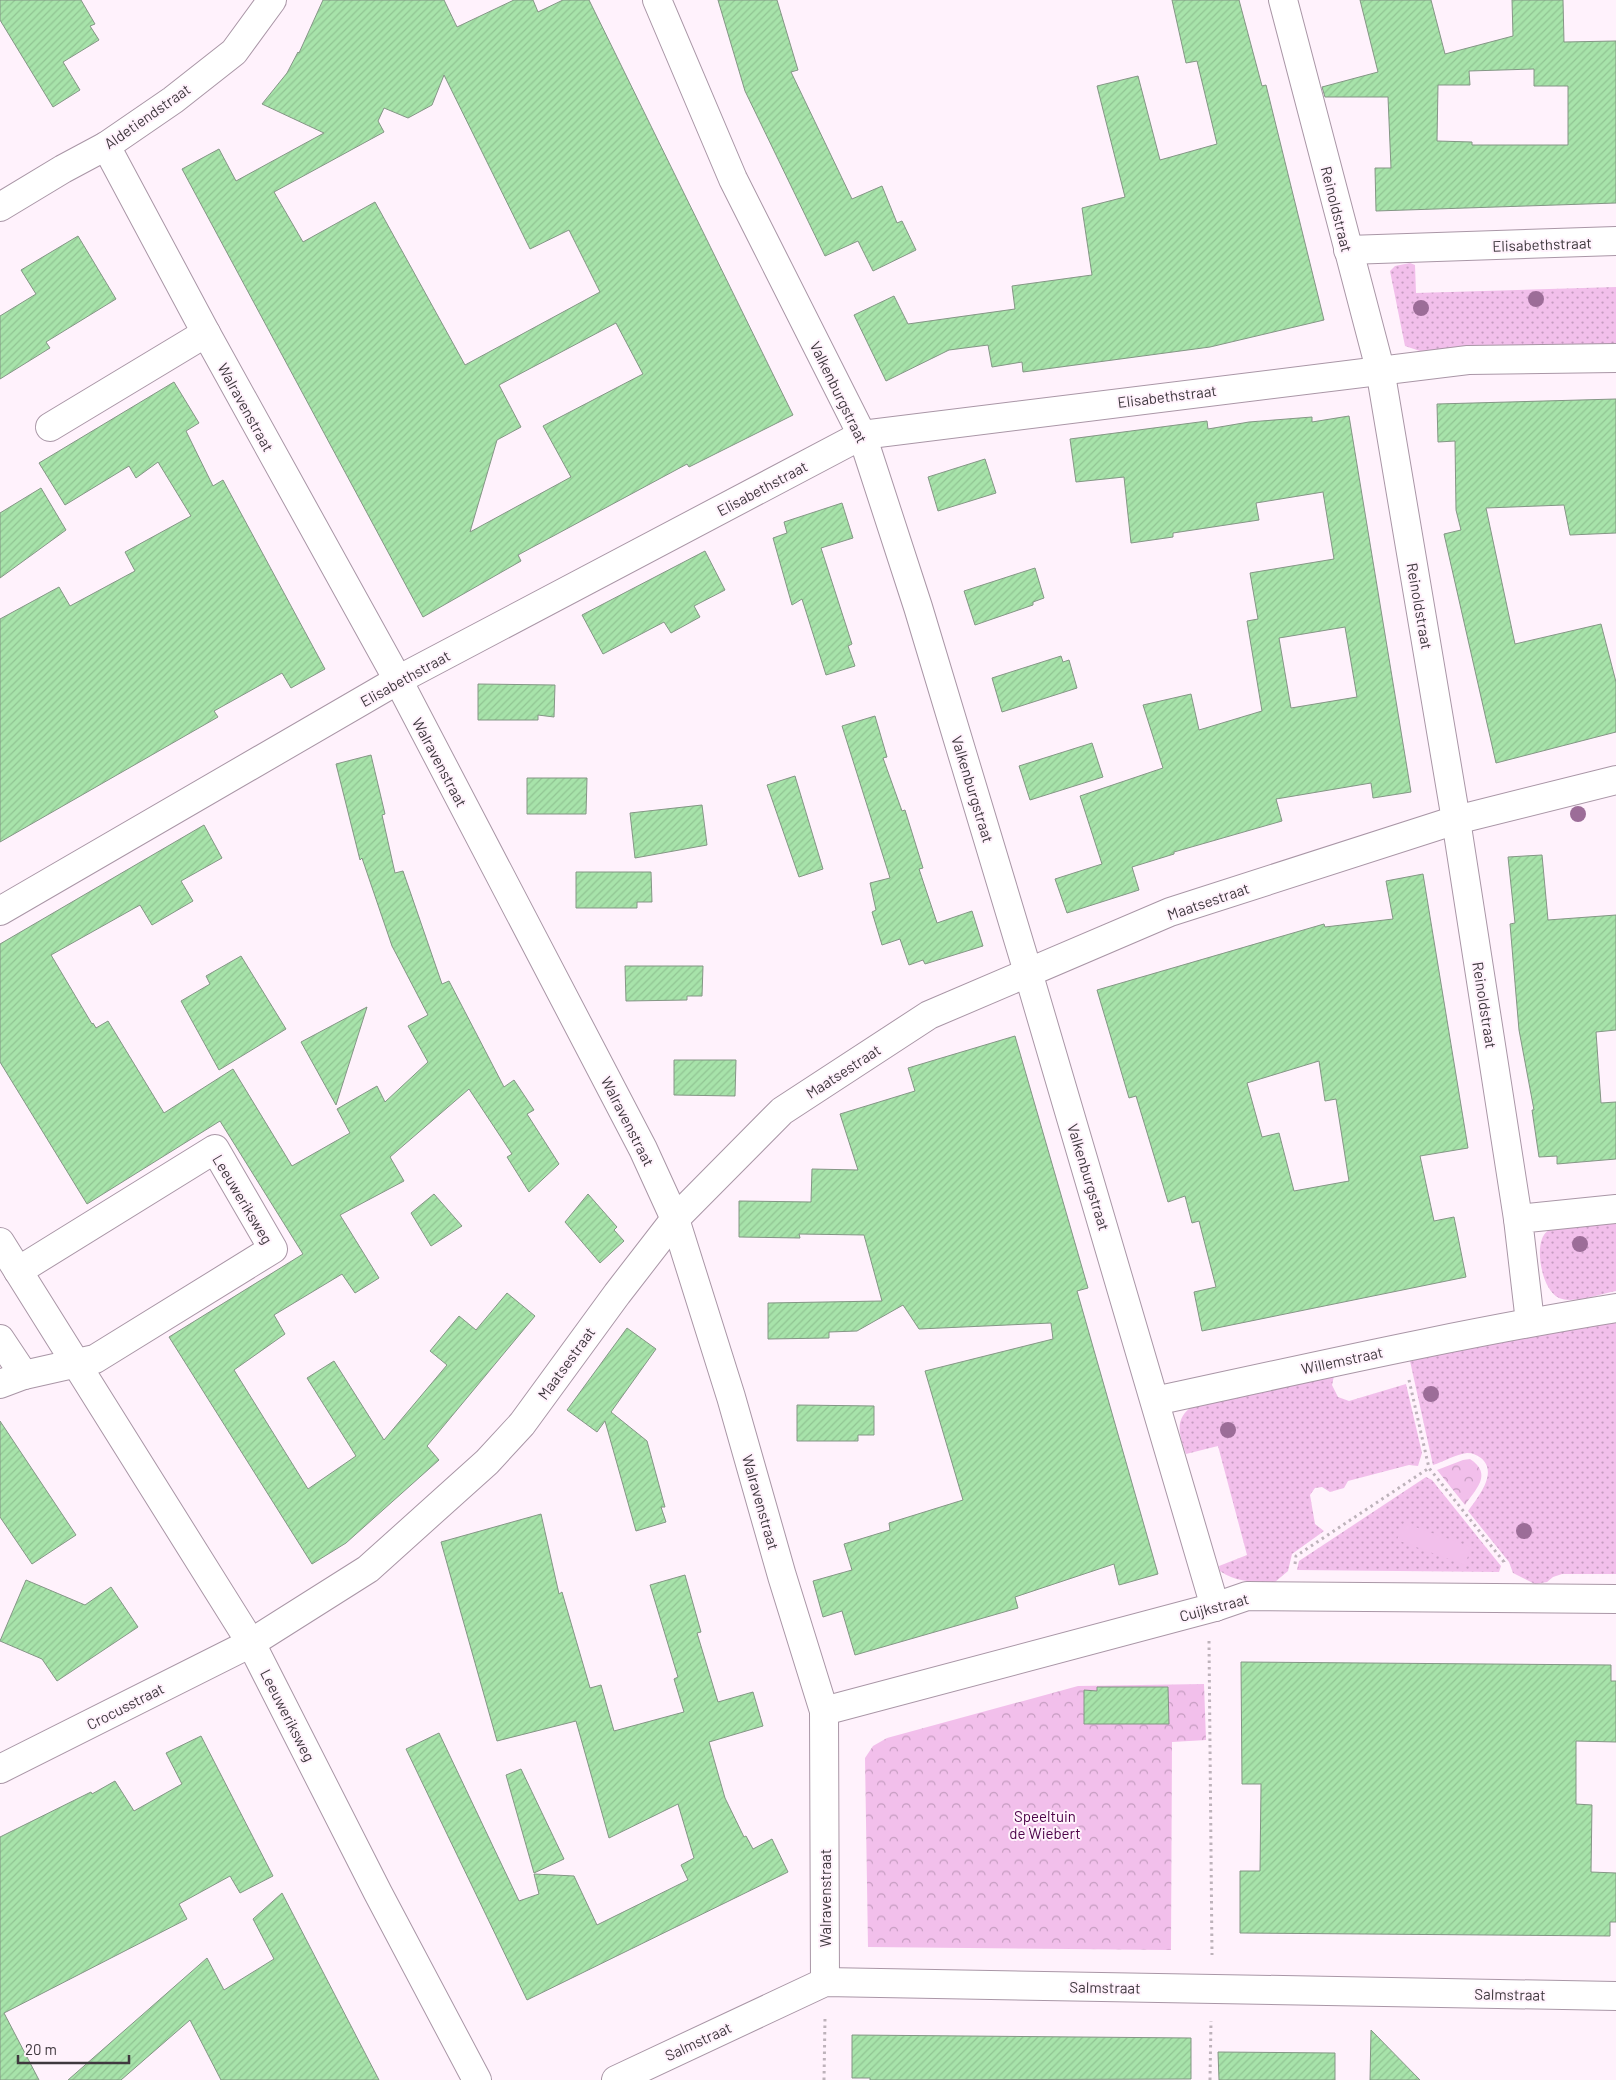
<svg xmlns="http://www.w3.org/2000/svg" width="1616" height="2080" viewBox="0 0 1616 2080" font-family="Barlow,sans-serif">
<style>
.grass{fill:url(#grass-dots)}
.park{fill:url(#park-crowns)}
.garden{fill:#f2bfeb}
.building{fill:url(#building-hatch);stroke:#849685;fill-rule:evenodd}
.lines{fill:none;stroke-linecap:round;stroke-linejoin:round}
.minor-casing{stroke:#a996a6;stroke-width:30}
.path{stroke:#bdb2ba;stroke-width:3;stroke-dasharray:2.5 4;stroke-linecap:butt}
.minor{stroke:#fff;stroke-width:28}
.tree{fill:#9c6d98}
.labels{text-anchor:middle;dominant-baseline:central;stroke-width:4;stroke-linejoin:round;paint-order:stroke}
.street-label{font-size:15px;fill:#3f383e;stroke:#fff2fc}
.park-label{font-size:15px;fill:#4b0147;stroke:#fff2fc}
</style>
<defs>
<pattern id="grass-dots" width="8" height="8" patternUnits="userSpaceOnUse" patternTransform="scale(1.25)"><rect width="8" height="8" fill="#f2bfeb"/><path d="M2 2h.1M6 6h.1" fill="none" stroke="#c59cc0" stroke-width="1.8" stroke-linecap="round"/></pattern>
<pattern id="park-crowns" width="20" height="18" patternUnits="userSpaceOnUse" patternTransform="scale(1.25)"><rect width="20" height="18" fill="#f2bfeb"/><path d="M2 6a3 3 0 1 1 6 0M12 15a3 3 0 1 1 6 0" fill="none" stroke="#c59cc0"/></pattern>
<pattern id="building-hatch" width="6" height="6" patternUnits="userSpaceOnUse" patternTransform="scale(1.25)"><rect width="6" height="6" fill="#a7e3aa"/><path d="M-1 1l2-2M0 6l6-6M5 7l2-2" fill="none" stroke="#91c493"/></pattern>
</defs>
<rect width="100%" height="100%" fill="#fff2fc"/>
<!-- grass -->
<g class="grass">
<polygon points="1410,263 1415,265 1416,293 1616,287 1616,344 1420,351 1405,346 1390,271 1395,266"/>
<path d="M 1616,1219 L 1616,1291 C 1601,1294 1573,1304 1559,1298 C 1543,1291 1536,1254 1542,1239 C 1544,1233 1548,1231 1552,1227 Z"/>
<path d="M 1616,1318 L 1616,1574 L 1562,1574 L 1553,1577 L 1547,1582 L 1535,1584 L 1513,1573 L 1509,1562 L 1468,1511 C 1477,1498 1499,1473 1481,1458 C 1477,1455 1473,1453 1467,1453 C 1456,1454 1443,1462 1433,1465 L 1410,1361 Z"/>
<path d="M 1334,1376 L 1332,1385 L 1338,1397 L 1349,1401 L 1406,1384 L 1422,1453 L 1418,1466 L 1409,1465 L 1348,1481 L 1344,1488 L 1330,1492 L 1322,1487 L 1315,1488 L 1310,1495 L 1315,1524 L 1324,1531 L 1292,1554 L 1288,1571 L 1275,1582 C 1255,1582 1237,1583 1220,1571 L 1219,1566 L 1247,1555 L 1218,1446 L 1186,1454 C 1179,1433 1173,1419 1195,1404 Z"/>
<polygon points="1426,1477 1432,1480 1501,1566 1499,1572 1297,1570 1299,1561"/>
</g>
<!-- park -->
<g class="park">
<path d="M 1470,1459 C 1493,1474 1476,1489 1465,1505 L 1437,1470 L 1463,1460 Z"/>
<polygon points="1204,1684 1206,1740 1172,1742 1171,1950 868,1947 865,1758 873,1746 887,1738 1078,1686"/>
</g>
<!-- garden -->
<polygon class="garden" points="1404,1523 1471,1547 1465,1565 1397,1540"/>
<!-- building -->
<g class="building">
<polygon points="0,0 81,0 95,24 90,26 99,40 63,62 80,90 53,107 0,20"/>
<path d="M 323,0 L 444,0 L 457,27 L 514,0 L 533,0 L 538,12 L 563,0 L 589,0 L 793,415 L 689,467 L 687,464 L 518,555 L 521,561 L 423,617 L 182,169 L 219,149 L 236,181 L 324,133 L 262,104 L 287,73 L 298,52 L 299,53 ZM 444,75 L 530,249 L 569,230 L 600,292 L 465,365 L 375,202 L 303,242 L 274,192 L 384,132 L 378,121 L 384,108 L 408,118 L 432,105 ZM 616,323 L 643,374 L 543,426 L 571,477 L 470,532 L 497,440 L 521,427 L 499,385 Z"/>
<polygon points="718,0 777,0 798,70 791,72 852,199 882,186 897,223 902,221 916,250 873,271 858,241 825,256 745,91"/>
<polygon points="1172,0 1239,0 1262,86 1266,85 1324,320 1210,347 1023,372 1022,362 992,367 988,345 949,350 886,381 854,315 894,296 908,324 1015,309 1012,286 1092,275 1082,208 1125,197 1097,86 1138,76 1160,160 1217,144 1197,61 1186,63"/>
<path d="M 1360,0 L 1431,0 L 1445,54 L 1513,36 L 1512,0 L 1563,0 L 1564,42 L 1616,41 L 1616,203 L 1376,211 L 1375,168 L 1391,168 L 1388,97 L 1325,97 L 1322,87 L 1378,72 ZM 1534,69 L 1534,86 L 1568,86 L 1568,145 L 1472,145 L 1472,142 L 1437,141 L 1438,85 L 1470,85 L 1469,71 Z"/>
<polygon points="78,236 116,299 46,342 50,348 0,379 0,316 36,294 21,270"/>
<polygon points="174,382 199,423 186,431 213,486 223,480 325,669 291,688 282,673 214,711 218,717 0,842 0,619 59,587 70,606 135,571 125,552 191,516 158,462 136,478 129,466 65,505 39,463"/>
<polygon points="1616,399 1616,533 1570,535 1564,505 1486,508 1515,644 1601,624 1616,682 1616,732 1496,763 1444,534 1461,530 1456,510 1455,441 1438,442 1437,404"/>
<path d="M 1349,416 L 1411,792 L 1373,798 L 1371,783 L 1276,799 L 1282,821 L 1174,852 L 1174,854 L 1132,867 L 1139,890 L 1067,913 L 1055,879 L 1102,864 L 1080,796 L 1163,768 L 1143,705 L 1191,694 L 1199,730 L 1262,711 L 1247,621 L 1258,619 L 1250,573 L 1334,559 L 1323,492 L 1256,503 L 1259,520 L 1173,533 L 1173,537 L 1131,543 L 1124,477 L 1076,482 L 1070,439 L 1207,421 L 1208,429 L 1249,422 L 1312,417 L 1312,422 ZM 1345,627 L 1357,697 L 1291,708 L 1279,638 Z"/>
<polygon points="985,459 996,493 938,511 928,477"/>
<polygon points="41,488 66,530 0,578 0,513"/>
<polygon points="842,503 853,538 821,548 852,644 848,646 855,666 826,675 802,599 792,605 773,538 787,533 784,522"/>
<polygon points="705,551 725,590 694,606 700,617 671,633 664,622 603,654 582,615"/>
<polygon points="1035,568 1044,598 1033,602 1033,605 975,625 964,591"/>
<polygon points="1061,656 1063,662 1069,660 1077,688 1002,712 992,678"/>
<polygon points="478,684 555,685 554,717 538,715 538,720 478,720"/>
<polygon points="875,716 887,757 883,758 902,811 905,810 923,868 919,869 937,923 972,911 983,946 925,964 923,960 909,965 900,939 882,945 872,912 876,910 870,883 890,878 842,726"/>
<polygon points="1092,743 1103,777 1030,800 1019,766"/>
<polygon points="371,755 385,814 382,815 395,873 403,871 442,984 449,981 504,1087 514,1080 534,1110 527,1114 559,1164 529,1192 507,1157 512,1154 469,1089 390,1157 404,1181 340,1215 379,1278 355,1293 342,1274 274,1315 285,1334 234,1370 308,1489 356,1456 307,1378 334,1361 384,1440 447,1365 430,1351 459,1316 476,1330 507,1293 535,1316 427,1446 439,1460 346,1543 312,1564 169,1337 303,1254 220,1121 87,1204 0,1062 0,944 204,825 222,858 181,881 193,901 152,925 140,905 51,955 92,1024 93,1023 96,1028 108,1021 164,1113 233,1069 292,1166 350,1133 337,1109 377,1086 385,1102 428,1062 408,1026 428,1015 392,946 362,858 360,860 336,764"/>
<polygon points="795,776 823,869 799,877 767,785"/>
<polygon points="527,778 587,778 586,814 527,814"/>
<polygon points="702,805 707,845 635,858 630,813"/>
<polygon points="1542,855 1548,920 1616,915 1616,1030 1596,1032 1601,1103 1616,1102 1616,1159 1557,1164 1557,1156 1539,1157 1532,1110 1534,1110 1519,1030 1510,924 1515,923 1508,857"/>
<polygon points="576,872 651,872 652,902 637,902 637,908 576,908"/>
<path d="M 1423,874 L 1468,1148 L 1420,1156 L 1434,1221 L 1454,1217 L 1466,1277 L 1202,1331 L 1194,1292 L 1216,1287 L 1199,1221 L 1192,1223 L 1185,1196 L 1168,1202 L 1136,1096 L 1129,1098 L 1097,990 L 1324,924 L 1325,927 L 1393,919 L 1386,881 ZM 1319,1061 L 1325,1101 L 1336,1099 L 1349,1181 L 1294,1191 L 1279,1133 L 1262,1137 L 1247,1083 Z"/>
<polygon points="241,956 286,1029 219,1070 181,1001 210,984 206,976"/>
<polygon points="625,966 703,966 702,996 687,996 687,1000 626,1001"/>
<polygon points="367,1007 336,1105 301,1042"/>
<polygon points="1015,1036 1088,1288 1077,1291 1158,1574 1119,1585 1114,1564 1015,1597 1018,1608 855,1655 842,1611 823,1617 813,1581 852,1570 844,1544 890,1530 889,1523 963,1500 925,1371 1053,1339 1051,1323 919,1329 903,1305 857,1331 829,1332 829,1338 768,1339 768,1303 882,1301 864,1235 799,1234 800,1238 739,1237 739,1201 811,1202 812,1169 858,1170 840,1114 915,1091 908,1068"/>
<polygon points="674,1060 736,1060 735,1096 674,1095"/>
<polygon points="434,1194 462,1226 431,1246 411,1213"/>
<polygon points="588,1194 617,1227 614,1230 624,1241 600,1263 565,1222"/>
<polygon points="627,1328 656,1349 611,1412 647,1441 665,1507 661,1507 666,1522 636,1531 605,1421 597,1432 567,1410"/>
<polygon points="797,1405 874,1406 874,1435 858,1435 858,1441 797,1441"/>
<polygon points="0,1421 76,1535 32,1564 0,1517"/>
<polygon points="541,1514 559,1594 562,1592 590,1688 601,1685 614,1731 684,1712 674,1679 678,1677 650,1585 685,1575 701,1632 697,1633 718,1702 753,1692 763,1726 709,1742 725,1798 744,1837 746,1836 753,1849 772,1839 788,1872 527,2000 406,1749 439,1733 519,1901 539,1894 534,1874 574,1876 597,1925 688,1880 681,1865 694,1858 678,1804 609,1838 576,1721 497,1741 441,1542"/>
<polygon points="26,1580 85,1605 111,1587 138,1627 57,1681 42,1659 0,1641"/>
<polygon points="1241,1662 1611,1665 1611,1681 1616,1681 1616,1742 1576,1741 1576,1804 1592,1805 1591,1872 1616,1873 1616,1922 1610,1922 1610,1936 1240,1933 1240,1871 1260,1871 1261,1784 1242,1784"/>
<polygon points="1097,1687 1168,1687 1169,1724 1084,1724 1084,1690 1097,1691"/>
<polygon points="201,1736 273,1876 240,1893 230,1876 179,1904 187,1919 4,2013 39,2080 0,2080 0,1837 91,1792 92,1794 115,1781 134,1811 182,1784 166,1753"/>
<polygon points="521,1769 564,1859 534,1873 506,1775"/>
<polygon points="282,1893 379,2080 221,2080 190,2020 121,2080 68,2080 207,1958 224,1990 274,1959 253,1919"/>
<polygon points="1371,2030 1420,2080 1370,2080"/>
<polygon points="852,2035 1191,2038 1191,2079 870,2080 870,2078 852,2078"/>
<polygon points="1218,2052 1335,2053 1335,2080 1219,2080"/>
</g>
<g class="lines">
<defs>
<g id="minor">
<polyline points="657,0 733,179 862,435 918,607 1028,972 1215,1607"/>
<polyline points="1283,0 1380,369 1456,820 1518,1219"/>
<polyline points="106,146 206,333 398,680 643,1149 675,1219 731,1397 782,1576 824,1711 825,1982"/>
<polyline points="0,207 63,169 106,146 173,100 234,52 272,0"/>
<polyline points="1348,250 1616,241"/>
<polyline points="50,427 206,333"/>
<polyline points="0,911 398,680 862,435 1468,360 1616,358"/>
<polyline points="0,1242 251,1643 378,1893 477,2080"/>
<polyline points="1530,1322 1518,1219 1616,1209"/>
<polyline points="0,1339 24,1375"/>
<polyline points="0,1384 24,1375 95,1359 273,1249 215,1149 18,1271"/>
<path d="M 1155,1401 C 1308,1368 1461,1333 1616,1308"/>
<polyline points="824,1711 1215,1607 1247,1596 1616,1599"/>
<polyline points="0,1769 251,1643 368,1569 487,1462 522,1424 617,1294 675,1219 782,1111 929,1015 1170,912 1456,820 1616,780"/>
<polyline points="616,2080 825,1982 1616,1996"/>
</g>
</defs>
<!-- minor casing -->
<use href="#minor" class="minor-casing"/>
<!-- path -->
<g class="path">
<polyline points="1409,1380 1429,1468 1504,1562 1504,1565"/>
<polyline points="1295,1564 1296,1556 1429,1468"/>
<polyline points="1209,1641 1212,1955"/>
<polyline points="824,2080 825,2018"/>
<polyline points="1210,2080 1211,2021"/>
</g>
<!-- minor -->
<use href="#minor" class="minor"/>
</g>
<!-- trees -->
<g class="tree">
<circle cx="1536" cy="299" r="8"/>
<circle cx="1421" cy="308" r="8"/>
<circle cx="1578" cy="814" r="8"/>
<circle cx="1580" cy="1244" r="8"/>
<circle cx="1431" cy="1394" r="8"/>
<circle cx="1228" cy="1430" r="8"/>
<circle cx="1524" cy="1531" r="8"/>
</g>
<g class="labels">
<!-- street labels -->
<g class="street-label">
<text transform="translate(147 116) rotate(-35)">Aldetiendstraat</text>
<text transform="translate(1337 209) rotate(76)">Reinoldstraat</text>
<text transform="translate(1542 244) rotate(-2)">Elisabethstraat</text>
<text transform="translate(839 392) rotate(64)">Valkenburgstraat</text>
<text transform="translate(1167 396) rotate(-7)">Elisabethstraat</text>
<text transform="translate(246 407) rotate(61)">Walravenstraat</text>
<text transform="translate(762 488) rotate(-28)">Elisabethstraat</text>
<text transform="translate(1420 606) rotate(80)">Reinoldstraat</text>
<text transform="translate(405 678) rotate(-29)">Elisabethstraat</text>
<text transform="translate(440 762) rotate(62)">Walravenstraat</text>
<text transform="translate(973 789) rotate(73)">Valkenburgstraat</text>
<text transform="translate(1208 901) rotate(-19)">Maatsestraat</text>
<text transform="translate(1485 1005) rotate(81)">Reinoldstraat</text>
<text transform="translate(843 1071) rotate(-33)">Maatsestraat</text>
<text transform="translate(628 1121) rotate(63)">Walravenstraat</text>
<text transform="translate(1089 1177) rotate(73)">Valkenburgstraat</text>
<text transform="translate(243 1199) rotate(59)">Leeuweriksweg</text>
<text transform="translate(1342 1360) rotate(-12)">Willemstraat</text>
<text transform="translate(566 1363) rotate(-54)">Maatsestraat</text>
<text transform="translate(761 1502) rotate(74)">Walravenstraat</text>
<text transform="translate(1214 1607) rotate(-15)">Cuijkstraat</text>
<text transform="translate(125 1706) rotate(-27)">Crocusstraat</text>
<text transform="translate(288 1715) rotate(63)">Leeuweriksweg</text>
<text transform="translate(825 1898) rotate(-90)">Walravenstraat</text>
<text transform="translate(1105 1987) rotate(1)">Salmstraat</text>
<text transform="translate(1510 1994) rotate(1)">Salmstraat</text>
<text transform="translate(698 2041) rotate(-25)">Salmstraat</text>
</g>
<!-- park labels -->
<g class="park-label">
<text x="1045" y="1816">Speeltuin<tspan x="1045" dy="17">de Wiebert</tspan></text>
</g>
</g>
<!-- scale -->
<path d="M18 2055v8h111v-8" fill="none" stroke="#3f383e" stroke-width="2.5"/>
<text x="25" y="2055" font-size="15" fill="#3f383e" stroke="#fff2fc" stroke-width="4" paint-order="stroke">20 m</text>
</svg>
